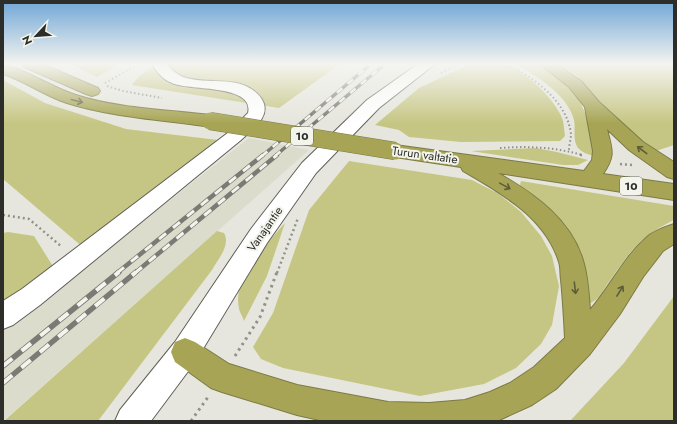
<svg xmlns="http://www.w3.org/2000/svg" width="677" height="424" viewBox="0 0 677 424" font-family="Jost,sans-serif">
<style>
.built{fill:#dcdccc}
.green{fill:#c6c684}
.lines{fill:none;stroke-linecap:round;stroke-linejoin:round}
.minor-casing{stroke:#5f5f58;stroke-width:2}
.highway-casing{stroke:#7c7b46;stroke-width:2}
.path-far2{stroke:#92928c;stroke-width:2;stroke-dasharray:1.5 2.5;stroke-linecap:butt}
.path-far1{stroke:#92928c;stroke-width:2.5;stroke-dasharray:2 3;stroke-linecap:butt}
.path{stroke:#92928c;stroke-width:3;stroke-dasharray:2.5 4;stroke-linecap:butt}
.minor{fill:#fff;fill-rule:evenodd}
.highway{fill:#a7a555;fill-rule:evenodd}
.rail-far2-casing{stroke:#7b7b76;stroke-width:3.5}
.rail-far1-casing{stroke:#7b7b76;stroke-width:4.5}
.rail-casing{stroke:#7b7b76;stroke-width:5.5}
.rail-far2{stroke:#f3f4eb;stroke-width:2.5;stroke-dasharray:7;stroke-linecap:butt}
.rail-far1{stroke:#f3f4eb;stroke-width:3;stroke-dasharray:9;stroke-linecap:butt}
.rail{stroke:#f3f4eb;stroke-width:4;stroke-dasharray:12;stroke-linecap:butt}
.highway-bridge-casing{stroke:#7c7b46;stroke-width:18;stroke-linecap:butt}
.highway-bridge{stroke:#a7a555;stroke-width:17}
.oneway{stroke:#5e5d3b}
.labels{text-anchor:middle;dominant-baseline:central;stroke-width:4;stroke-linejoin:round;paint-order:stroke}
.shield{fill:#f3f4eb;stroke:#686964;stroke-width:1}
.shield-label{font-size:11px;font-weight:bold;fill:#2d2d2a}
.street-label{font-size:12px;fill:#2d2d2a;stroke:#f3f4eb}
</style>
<rect width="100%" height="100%" fill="#e6e6de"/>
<!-- built -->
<polygon class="built" points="249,138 309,150 3,421 3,330 85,267"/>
<!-- green -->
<g class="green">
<polygon points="71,64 119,64 97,77"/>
<path d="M 171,64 L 340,64 L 279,108 L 132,85 C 142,71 154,65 171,64 Z"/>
<path d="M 470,64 C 480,64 494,62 504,64 C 523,69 555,99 562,118 C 564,123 564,130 565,136 L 560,141 L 461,142 L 409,137 L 399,130 L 375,125 L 419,88 Z"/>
<path d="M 514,64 L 538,64 L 552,73 L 573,90 L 579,99 L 588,120 L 595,155 C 589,156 582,152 578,148 C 572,140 576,129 574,120 C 568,95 535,74 514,64 Z"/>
<polygon points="558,64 674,64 674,145 653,152 620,124 575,74"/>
<polygon points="3,80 45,103 126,129 218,140 85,249 3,179"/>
<polygon points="536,148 557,152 588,160 578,165 563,165 471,151"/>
<polygon points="349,161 472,180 499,194 521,212 541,236 552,256 559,286 552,325 541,344 516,368 484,384 420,396 283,368 261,359 253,347 273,313 309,210"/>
<path d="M 521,181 L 674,206 L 674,220 C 639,237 630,252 608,283 C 603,290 598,301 590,303 L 587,281 L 544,206 L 520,185 Z"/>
<path d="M 285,223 L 267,276 L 244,321 C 243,317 240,313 239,309 C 232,276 265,246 285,223 Z"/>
<path d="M 217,231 L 224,233 C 231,245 218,259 212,270 L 98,421 L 4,421 Z"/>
<polygon points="8,232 34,236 54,268 3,304 3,233"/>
<polygon points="674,296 674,421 570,421 624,363"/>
</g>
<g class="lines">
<defs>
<g id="minor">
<path d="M 152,64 L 167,64 C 171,70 177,74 183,77 C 209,86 242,73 261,98 C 273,115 253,129 241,140 L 40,305 L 13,325 L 3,329 L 3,301 L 22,289 L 229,132 L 248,113 C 255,84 189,91 172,83 C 162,79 157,72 152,64 Z"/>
<polygon points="418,64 435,64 379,108 316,173 267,243 195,362 151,421 115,421 120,410 175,342 251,229 302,163 367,100"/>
</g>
<g id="highway">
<path d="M 3,64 C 29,71 51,87 76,95 C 115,108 169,110 210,115 L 216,117 L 219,121 L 216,125 L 210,127 C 164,120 111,117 67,103 C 45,96 25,81 3,74 Z"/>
<polygon points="22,64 42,64 98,88 100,91 98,94 92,96 86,94 24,67"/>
<path d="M 540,64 L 557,64 L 581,81 L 599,102 L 643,142 L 674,162 L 674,179 L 667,177 L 629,150 L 607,129 C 612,150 616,155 603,174 L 674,184 L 674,200 L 498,173 C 535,194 573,221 584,264 C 588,279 589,295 590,310 C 610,287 623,258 646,238 C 653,231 665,227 674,224 L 674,244 L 663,251 L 643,277 L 620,314 L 590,354 L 556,389 L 532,405 L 497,421 L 324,421 L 297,415 L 222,392 L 211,388 L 175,362 L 171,352 L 175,342 L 185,338 L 195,342 L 229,364 L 297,385 L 388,402 L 429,403 L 465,400 L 490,392 L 510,383 L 534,367 L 565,338 C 564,319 563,299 561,280 C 560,274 561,268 559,262 C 545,217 501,193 463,171 L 461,167 L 395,157 L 388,156 L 385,151 L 388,146 L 395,145 L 584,171 L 592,160 L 593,151 L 585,107 L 569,87 Z"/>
</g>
</defs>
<!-- minor casing -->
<use href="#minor" class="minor-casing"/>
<!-- highway casing -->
<use href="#highway" class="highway-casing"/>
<!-- path-far2 -->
<g class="path-far2">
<path d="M 508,64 C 535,79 567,101 571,134 C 571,139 569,145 569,150"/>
<polyline points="441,73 460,64"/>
<polyline points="105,83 139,64"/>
<polyline points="107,86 123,91 162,98"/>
<path d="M 500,148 C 528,146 555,147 582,155"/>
</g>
<!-- path-far1 -->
<g class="path-far1">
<polyline points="580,155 582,155"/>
<polyline points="620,164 633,165"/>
<polyline points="3,215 29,219 62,247"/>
<polyline points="277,273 298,218"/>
</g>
<!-- path -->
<g class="path">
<polyline points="235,356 260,317 277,272"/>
<polyline points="191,421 208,397"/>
</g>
<!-- minor -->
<use href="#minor" class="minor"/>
<!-- highway -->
<use href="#highway" class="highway"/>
<defs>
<g id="rail-far2">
<polyline points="262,156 371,64"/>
<polyline points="275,156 385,64"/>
</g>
<g id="rail-far1">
<polyline points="117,273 263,155"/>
<polyline points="135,273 277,155"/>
</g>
<g id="rail">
<polyline points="3,366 119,272"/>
<polyline points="3,383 136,272"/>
</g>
</defs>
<!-- rail-far2 casing -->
<use href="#rail-far2" class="rail-far2-casing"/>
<!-- rail-far1 casing -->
<use href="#rail-far1" class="rail-far1-casing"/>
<!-- rail casing -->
<use href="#rail" class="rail-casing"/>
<!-- rail-far2 -->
<use href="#rail-far2" class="rail-far2"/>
<!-- rail-far1 -->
<use href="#rail-far1" class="rail-far1"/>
<!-- rail -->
<use href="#rail" class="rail"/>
<defs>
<polyline id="highway-bridge" points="210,121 395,151"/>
</defs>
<!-- highway-bridge casing -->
<use href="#highway-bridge" class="highway-bridge-casing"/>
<!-- highway-bridge -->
<use href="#highway-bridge" class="highway-bridge"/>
</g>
<!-- one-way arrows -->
<defs><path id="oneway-shaft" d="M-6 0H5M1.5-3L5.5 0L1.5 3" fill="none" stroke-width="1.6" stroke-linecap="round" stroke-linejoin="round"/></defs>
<g class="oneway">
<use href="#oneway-shaft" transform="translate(77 101) rotate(14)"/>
<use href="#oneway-shaft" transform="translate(642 150) rotate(-143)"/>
<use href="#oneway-shaft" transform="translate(505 186) rotate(29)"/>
<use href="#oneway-shaft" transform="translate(575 288) rotate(83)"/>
<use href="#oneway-shaft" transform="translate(620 291) rotate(-58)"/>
</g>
<!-- sky -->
<linearGradient id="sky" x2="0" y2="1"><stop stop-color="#6fa6d6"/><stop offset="0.52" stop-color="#f4f4f0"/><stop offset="1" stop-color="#f4f4f0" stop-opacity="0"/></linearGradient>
<rect width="677" height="123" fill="url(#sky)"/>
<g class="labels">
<!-- shield labels -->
<g class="shield">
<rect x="291" y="127" width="22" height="18" rx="3"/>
<rect x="620" y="177" width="22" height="18" rx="3"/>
</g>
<g class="shield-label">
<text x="302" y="136">10</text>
<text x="631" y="186">10</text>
</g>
<!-- street labels -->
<g class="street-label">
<text transform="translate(425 155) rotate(8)">Turun valtatie</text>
<text transform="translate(265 229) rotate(-55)">Vanajantie</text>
</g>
</g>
<!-- border -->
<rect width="677" height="424" fill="none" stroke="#2d2d2a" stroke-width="8"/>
<!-- north arrow -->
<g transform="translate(36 36) rotate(244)" stroke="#f3f4eb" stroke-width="3" paint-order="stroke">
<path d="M0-3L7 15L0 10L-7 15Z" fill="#2d2d2a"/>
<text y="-6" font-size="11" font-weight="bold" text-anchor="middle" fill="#2d2d2a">N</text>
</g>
</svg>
